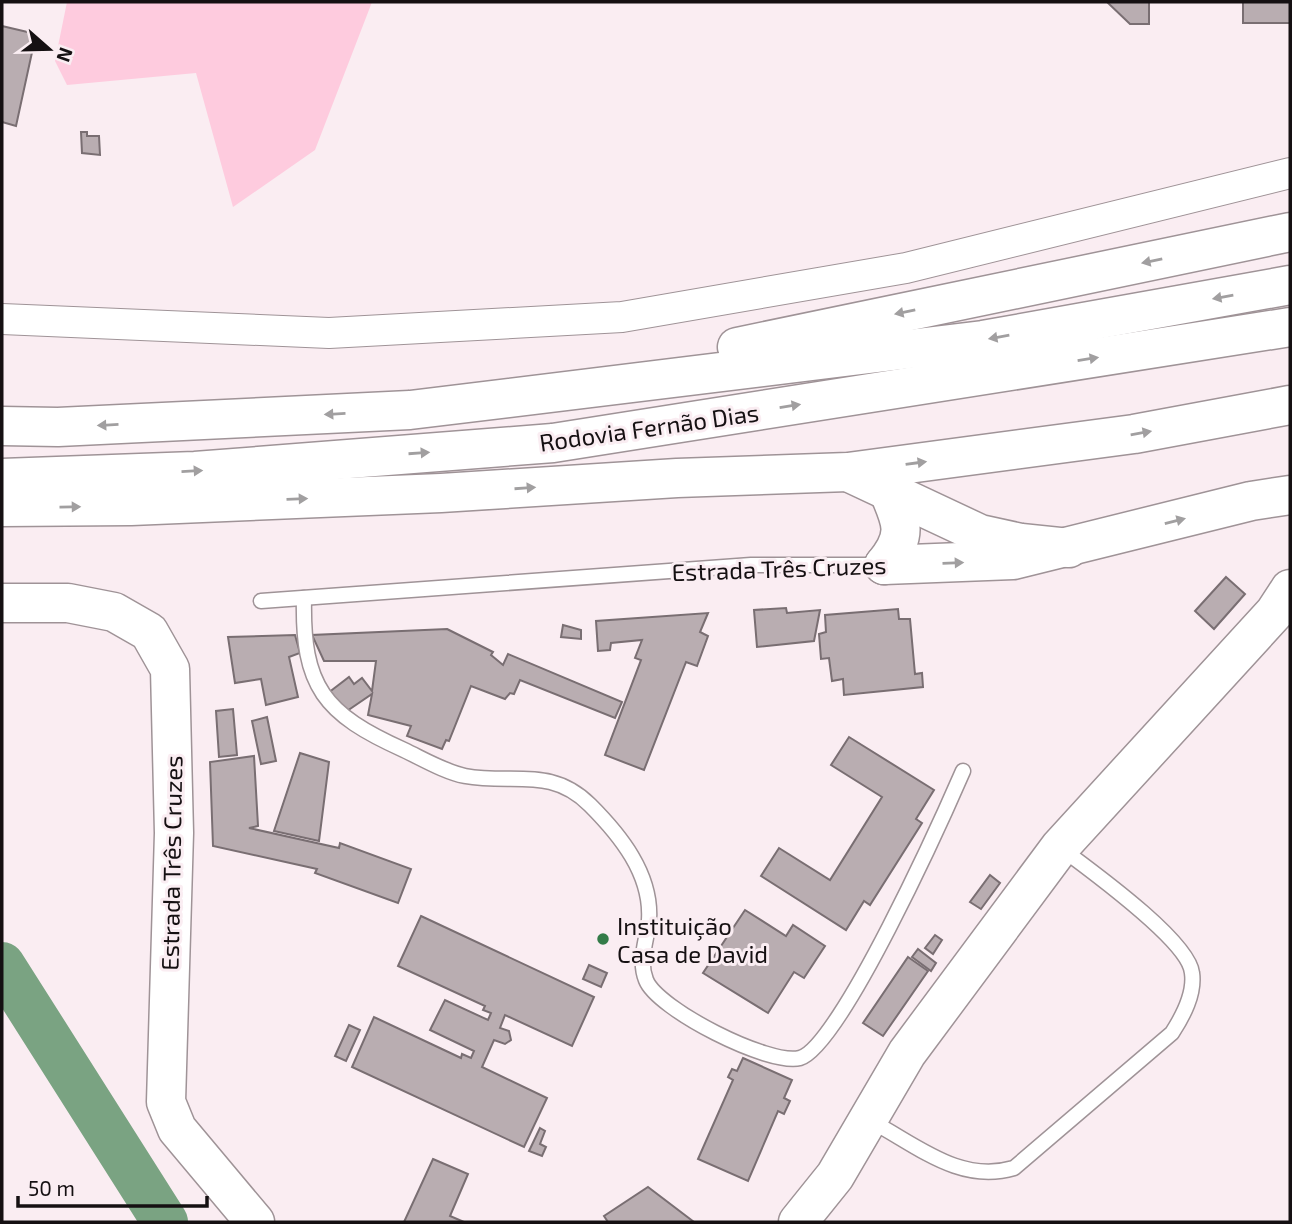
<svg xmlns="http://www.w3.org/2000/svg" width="1292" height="1224" viewBox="0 0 1292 1224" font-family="'Exo 2',sans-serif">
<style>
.green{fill:#fecbde}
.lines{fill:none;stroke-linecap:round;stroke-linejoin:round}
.river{stroke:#7aa382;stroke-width:46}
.building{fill:#b9adb1;stroke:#796e72;stroke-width:2}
.lane-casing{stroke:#9f9397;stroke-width:17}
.street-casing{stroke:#9f9397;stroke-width:32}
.secondary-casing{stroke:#9f9397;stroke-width:41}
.highway-casing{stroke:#9f9397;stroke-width:41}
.lane{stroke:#fff;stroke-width:14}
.street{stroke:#fff;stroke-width:30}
.secondary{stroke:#fff;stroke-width:38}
.highway{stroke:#fff;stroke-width:38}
.oneway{fill:#a19fa0}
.poi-dot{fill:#337b48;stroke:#faedf2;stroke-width:2.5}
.labels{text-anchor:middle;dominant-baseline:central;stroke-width:6;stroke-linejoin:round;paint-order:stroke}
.street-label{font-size:24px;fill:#151012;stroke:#faedf2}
.poi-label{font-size:24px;fill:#151012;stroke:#faedf2;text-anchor:start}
</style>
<rect width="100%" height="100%" fill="#faedf2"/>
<!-- green -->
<polygon class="green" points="67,2 372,2 315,150 233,207 196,73 67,85 55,61"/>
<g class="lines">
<!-- river -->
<polyline class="river" points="2,965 165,1222"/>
</g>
<!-- building -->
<g class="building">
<polygon points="1107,2 1149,2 1149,24 1130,24"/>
<rect x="1243" y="2" width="47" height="21"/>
<polygon points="2,26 36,34 16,126 2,122"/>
<polygon points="81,132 87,132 87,136 99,136 100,155 82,153"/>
<polygon points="1226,577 1245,594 1214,629 1195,611"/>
<polygon points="786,608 787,613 820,610 814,641 757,647 754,610"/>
<polygon points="898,609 899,619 910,619 915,674 922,673 923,687 844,695 843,679 832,681 829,658 821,659 819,634 826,632 825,615"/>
<polygon points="708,613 700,632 708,636 697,666 686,662 644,770 605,755 641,660 635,658 642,640 611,643 610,650 598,651 596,621"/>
<polygon points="563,625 581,630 581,639 561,637"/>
<polygon points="447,629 493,652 491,655 503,665 508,654 622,702 615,718 520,680 514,694 510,693 505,699 471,686 449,741 446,740 442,749 407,736 411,726 368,715 372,694 347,711 328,693 349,677 354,684 362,678 372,691 376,661 324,661 312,635"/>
<polygon points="295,635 300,653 289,657 298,697 266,705 261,679 235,683 228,637"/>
<polygon points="233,709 237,755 219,757 216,711"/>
<polygon points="267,717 276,761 261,764 252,721"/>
<polygon points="849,737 934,790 916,819 922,823 870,905 864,901 846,930 761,876 779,848 830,880 882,797 831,765"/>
<polygon points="300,753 329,762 319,841 274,831"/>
<polygon points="254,756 258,826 249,828 339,848 340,843 411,869 398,903 315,873 317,869 213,846 210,762"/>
<polygon points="990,875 1000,883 981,909 970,902"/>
<polygon points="745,910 786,936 793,925 825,946 804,978 794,972 768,1013 703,973"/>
<polygon points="421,916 594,997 572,1046 505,1015 500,1028 509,1031 511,1040 505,1044 494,1040 482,1067 547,1098 524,1147 352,1067 374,1017 461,1058 462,1054 471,1058 474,1051 430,1030 445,1000 488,1020 491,1013 483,1010 485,1006 398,966"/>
<polygon points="935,935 942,940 933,954 925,948"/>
<polygon points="918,949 936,963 931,971 912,957"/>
<polygon points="908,957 928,971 883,1036 863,1023"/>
<polygon points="589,965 607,973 601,987 583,979"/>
<polygon points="349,1025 360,1030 346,1061 335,1056"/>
<polygon points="743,1058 792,1080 784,1098 790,1101 784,1114 778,1111 748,1181 698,1159 733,1080 728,1077 732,1069 737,1071"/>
<polygon points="540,1128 545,1131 540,1144 546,1147 542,1156 529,1151"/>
<polygon points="433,1159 468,1174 450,1216 464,1222 404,1222"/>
<polygon points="648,1187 694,1222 608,1222 604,1216"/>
</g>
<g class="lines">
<defs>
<g id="lane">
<path d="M 304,598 C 302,687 324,714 404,750 C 423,759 445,772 465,776 C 513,785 551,766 590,805 C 620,835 652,874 649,920 C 647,940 638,960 646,980 C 657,1009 769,1066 800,1058 C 840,1047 943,817 963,771"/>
<polyline points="261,601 751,565 883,565"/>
<path d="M 869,1120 C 917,1145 959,1184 1014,1168 L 1172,1033 C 1183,1016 1195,994 1192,973 C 1189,941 1090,870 1062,849"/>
</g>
<polyline id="street" points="2,319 329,333 622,317 906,268 1290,173"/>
<g id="secondary">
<polyline points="884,565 1013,560 1251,501 1290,495"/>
<polyline points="2,603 68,603 114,612 149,632 170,669 174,833 166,1102 177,1129 255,1222"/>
<polyline points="798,1222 835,1176 907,1053 1060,847 1275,612 1290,589"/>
</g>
<g id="highway">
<polyline points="737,347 1290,232"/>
<polyline points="2,426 58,427 410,410 983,340 1290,285"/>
<polyline points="850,473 980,534 1021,543 1069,548"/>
<polyline points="2,478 195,471 553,443 1290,327"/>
<polyline points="2,507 131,506 441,493 677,478 848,472 1134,434 1290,405"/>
<path d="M 884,565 C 909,535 902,522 887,488"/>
</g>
</defs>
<!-- lane casing -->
<use href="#lane" class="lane-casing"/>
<!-- street casing -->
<use href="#street" class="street-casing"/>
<!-- secondary casing -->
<use href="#secondary" class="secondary-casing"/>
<!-- highway casing -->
<use href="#highway" class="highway-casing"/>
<!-- lane -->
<use href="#lane" class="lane"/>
<!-- street -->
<use href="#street" class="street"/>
<!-- secondary -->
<use href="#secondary" class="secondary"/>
<!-- highway -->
<use href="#highway" class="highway"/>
</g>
<!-- one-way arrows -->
<defs><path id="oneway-solid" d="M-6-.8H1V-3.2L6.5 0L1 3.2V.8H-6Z" transform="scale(1.75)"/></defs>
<g class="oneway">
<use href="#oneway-solid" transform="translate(1152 261) rotate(168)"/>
<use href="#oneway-solid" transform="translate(1223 297) rotate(170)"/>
<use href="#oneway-solid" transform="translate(905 312) rotate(168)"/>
<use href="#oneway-solid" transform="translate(999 337) rotate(170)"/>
<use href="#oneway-solid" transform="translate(1088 359) rotate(-9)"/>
<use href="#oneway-solid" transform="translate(790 406) rotate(-9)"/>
<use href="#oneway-solid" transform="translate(335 414) rotate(177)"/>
<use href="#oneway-solid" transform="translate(108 425) rotate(177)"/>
<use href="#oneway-solid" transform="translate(1141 433) rotate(-10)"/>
<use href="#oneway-solid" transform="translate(419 453) rotate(-4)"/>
<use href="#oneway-solid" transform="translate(916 463) rotate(-8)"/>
<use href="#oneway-solid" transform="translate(192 471) rotate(-3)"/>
<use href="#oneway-solid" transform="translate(525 488) rotate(-4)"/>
<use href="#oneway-solid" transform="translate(297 499) rotate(-2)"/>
<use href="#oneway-solid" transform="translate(70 507) rotate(-1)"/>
<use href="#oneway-solid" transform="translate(1175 521) rotate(-14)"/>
<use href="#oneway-solid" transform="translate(953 563) rotate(-2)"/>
</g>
<!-- markers -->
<circle class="poi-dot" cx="603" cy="939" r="7"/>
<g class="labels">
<!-- street labels -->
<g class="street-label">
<text transform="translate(649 427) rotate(-8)">Rodovia Fernão Dias</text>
<text transform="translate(779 568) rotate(-2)">Estrada Três Cruzes</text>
<text transform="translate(171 863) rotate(-89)">Estrada Três Cruzes</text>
</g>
<!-- poi labels -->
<g class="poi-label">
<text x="617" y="925">Instituição<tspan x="617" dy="28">Casa de David</tspan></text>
</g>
</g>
<!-- border -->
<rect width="1292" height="1224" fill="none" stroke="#151012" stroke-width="7"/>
<!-- north arrow -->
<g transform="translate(49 49) rotate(110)" stroke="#faedf2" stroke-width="5" paint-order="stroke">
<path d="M0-5L12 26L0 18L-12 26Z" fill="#151012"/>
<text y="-10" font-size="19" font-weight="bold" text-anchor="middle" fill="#151012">N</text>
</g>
<!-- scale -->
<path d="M18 1196v10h189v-10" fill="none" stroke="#151012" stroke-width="3.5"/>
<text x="28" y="1196" font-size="21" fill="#151012" stroke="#faedf2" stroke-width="5" paint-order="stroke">50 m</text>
</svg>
